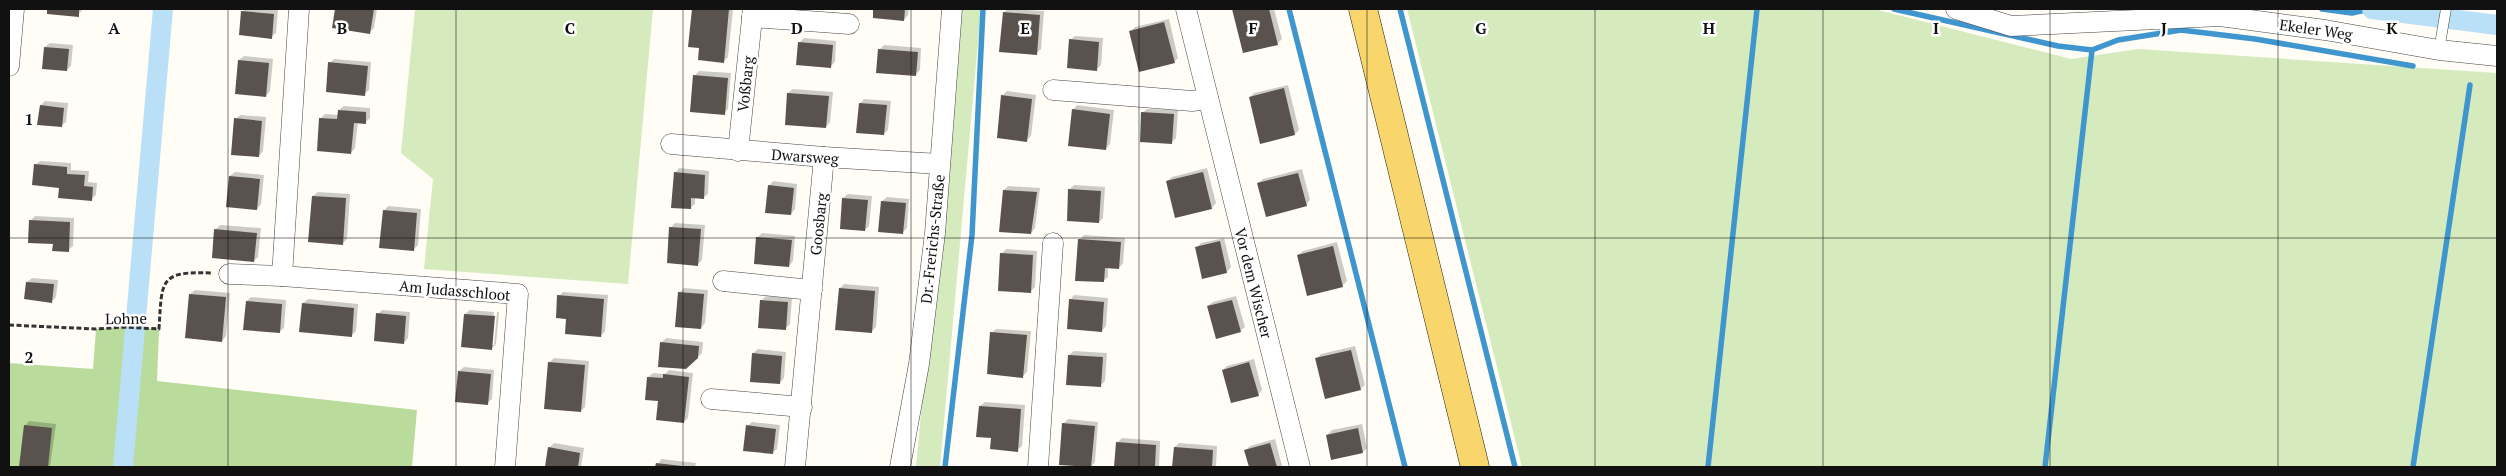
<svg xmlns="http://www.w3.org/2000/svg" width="2506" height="476" viewBox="0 0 2506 476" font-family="'PT Serif',serif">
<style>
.green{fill:#d5ebbd}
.forest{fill:#b9dc9c}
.shadow{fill:#0003}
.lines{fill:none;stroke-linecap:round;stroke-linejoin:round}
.stream{stroke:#3f96cf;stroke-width:5.5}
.canal{stroke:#b9e0f7;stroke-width:20}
.building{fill:#5a524d}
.lane-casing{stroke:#444;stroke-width:11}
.street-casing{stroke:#444;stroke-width:21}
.primary-casing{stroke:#222;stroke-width:29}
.path{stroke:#333;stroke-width:3;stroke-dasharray:5 2.5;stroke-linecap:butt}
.lane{stroke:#fff;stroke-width:10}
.street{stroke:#fff;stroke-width:20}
.primary{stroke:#f9d66b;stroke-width:28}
.grid{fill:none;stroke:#111;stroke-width:1;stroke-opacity:0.55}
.labels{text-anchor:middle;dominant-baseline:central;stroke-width:5;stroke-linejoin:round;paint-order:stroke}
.street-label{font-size:15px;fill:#111;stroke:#fff}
.grid-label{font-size:16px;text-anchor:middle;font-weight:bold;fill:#111;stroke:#fff;stroke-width:5;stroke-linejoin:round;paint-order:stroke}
</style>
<rect width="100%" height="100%" fill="#fffdf5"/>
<!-- green -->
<g class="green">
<polygon points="415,9 653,9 628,284 424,269 433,179 401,153"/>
<polygon points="959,9 981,9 940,467 916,467"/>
<polygon points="1407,9 1874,9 2071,59 2138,49 2497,73 2497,467 1522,467"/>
</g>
<!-- forest -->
<polygon class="forest" points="124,327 159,329 157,381 417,410 412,467 9,467 9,363 93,369 96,329"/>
<!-- shadow -->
<g class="shadow">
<polygon points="48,9 83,9 78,15 48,13"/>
<polygon points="245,9 278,10 276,33 271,37 243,11"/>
<polygon points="336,9 377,9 374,28 370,32 334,27"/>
<polygon points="693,9 733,9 728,57 724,61 700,47 689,46"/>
<polygon points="875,9 909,9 908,15 904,20 874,17"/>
<polygon points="1008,9 1044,11 1041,49 1036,54 1004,12"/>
<polygon points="1233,9 1274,9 1282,39 1277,44 1244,52"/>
<polygon points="1169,19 1178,58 1174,62 1130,32 1135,27"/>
<polygon points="1075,36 1103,38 1101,65 1096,70 1070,40"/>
<polygon points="804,38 836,41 835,62 830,67 799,43"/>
<polygon points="50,43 73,45 71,66 67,70 45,47"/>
<polygon points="884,45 921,48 920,70 915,75 879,50"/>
<polygon points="244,56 273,59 270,91 266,96 239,60"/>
<polygon points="334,59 371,62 369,90 364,94 330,63"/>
<polygon points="699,71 731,73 728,109 724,113 695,75"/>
<polygon points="1288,85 1299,130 1295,134 1250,97 1254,93"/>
<polygon points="793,89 833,92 830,122 826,127 788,93"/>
<polygon points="1007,91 1036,95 1031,136 1027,140 1002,96"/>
<polygon points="864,99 891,101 888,130 884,134 860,104"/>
<polygon points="45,101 68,103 66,122 61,126 41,105"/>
<polygon points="1077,105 1114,110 1110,144 1106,149 1073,110"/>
<polygon points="344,106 370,108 370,118 365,123 358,122 355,148 351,153 321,118 325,114 339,115 339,110"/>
<polygon points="1147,109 1178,110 1176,138 1172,142 1142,113"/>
<polygon points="240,115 266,117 263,151 259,156 236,119"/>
<polygon points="40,161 71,163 71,170 89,171 88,182 97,183 96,195 91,199 60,187 35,165"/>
<polygon points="679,168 709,171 708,194 703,198 695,197 695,204 690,208 675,173"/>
<polygon points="1207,168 1216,203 1212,208 1167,181 1172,177"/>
<polygon points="1302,169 1310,200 1306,205 1258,183 1263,179"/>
<polygon points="235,172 264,175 261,204 257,209 230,176"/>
<polygon points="773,181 797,184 795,209 791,214 769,186"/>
<polygon points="1074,185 1105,187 1103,218 1099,222 1070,189"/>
<polygon points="1008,186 1040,188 1035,228 1031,233 1004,190"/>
<polygon points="318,192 350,194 347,239 342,244 313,196"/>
<polygon points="848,194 872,196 869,226 865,230 843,198"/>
<polygon points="887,197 909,199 907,228 903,232 880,231 882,201"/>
<polygon points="388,206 421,209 418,245 413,250 384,211"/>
<polygon points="35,216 74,218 73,246 68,250 54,243 30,221"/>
<polygon points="675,223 705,225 702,260 698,264 671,227"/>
<polygon points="220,225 261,228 258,257 254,261 213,257 216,229"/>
<polygon points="762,233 795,236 793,261 789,266 757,238"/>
<polygon points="1084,235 1125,238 1123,263 1119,268 1108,267 1108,277 1103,281 1079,240"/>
<polygon points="1224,238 1231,267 1227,272 1203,277 1196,248 1201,243"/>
<polygon points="1337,242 1347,281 1342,286 1298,255 1303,251"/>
<polygon points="1006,249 1037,251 1035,287 1030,292 1002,253"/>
<polygon points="32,278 58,280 56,297 52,301 27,282"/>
<polygon points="844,284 879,287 876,327 871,332 840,288"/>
<polygon points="684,288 708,290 705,323 701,328 679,293"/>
<polygon points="195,290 230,293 226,336 222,341 190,294"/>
<polygon points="563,292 608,295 605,331 601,336 568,318 559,296"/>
<polygon points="1074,295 1108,298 1106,326 1102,331 1070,300"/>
<polygon points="766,296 792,298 790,324 785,329 761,301"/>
<polygon points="1236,296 1245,327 1240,331 1208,306 1213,302"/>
<polygon points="251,297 286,300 284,328 279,332 247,301"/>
<polygon points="308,299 358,304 356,331 351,336 303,303"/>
<polygon points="382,310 410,312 408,338 404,343 378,314"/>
<polygon points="470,310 494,312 491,345 494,345 497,312 499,312 496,344 491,349 465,314"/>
<polygon points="996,329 1031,331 1027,372 1023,376 991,333"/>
<polygon points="666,338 703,342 702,353 697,358 661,343"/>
<polygon points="1355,346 1365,385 1360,389 1316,359 1321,354"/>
<polygon points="758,349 786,352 784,378 780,383 753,353"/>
<polygon points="1074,351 1107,353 1105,381 1100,386 1069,355"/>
<polygon points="554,358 589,361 585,407 581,411 549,363"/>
<polygon points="1254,359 1262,390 1258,395 1223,370 1227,366"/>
<polygon points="464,367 494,370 492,399 487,403 459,371"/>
<polygon points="669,370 693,373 688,418 684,422 659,400 648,377 653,373 665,374"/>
<polygon points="985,402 1025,405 1022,446 1017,450 980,406"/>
<polygon points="1068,419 1098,422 1095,462 1091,467 1063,424"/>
<polygon points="29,421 56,424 50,467 21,467 25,426"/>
<polygon points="752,422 780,425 777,449 772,453 748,426"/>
<polygon points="1362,424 1367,448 1363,452 1327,435 1332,430"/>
<polygon points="1122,438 1160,441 1159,467 1116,467 1117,443"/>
<polygon points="1275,439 1282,466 1251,467 1246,450 1250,446"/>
<polygon points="554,443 584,448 581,467 546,467 549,448"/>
<polygon points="1179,443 1217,446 1216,467 1173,467 1175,447"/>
<polygon points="661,459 696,463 695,467 657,467"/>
</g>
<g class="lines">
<!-- stream -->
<g class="stream">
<polyline points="1289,9 1405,467"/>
<polyline points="1400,9 1515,467"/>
<polyline points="1894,9 2058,46 2092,50 2118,40 2181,30 2255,39 2413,66"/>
<polyline points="2322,9 2352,13 2370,9"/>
<polyline points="945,467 972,235 983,9"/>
<polyline points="1708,467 1757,9"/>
<polyline points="2045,467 2092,50"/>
<polyline points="2413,467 2470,85"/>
</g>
<!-- canal -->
<g class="canal">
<polyline points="2372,9 2497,25"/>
<polyline points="123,467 163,9"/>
</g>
</g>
<!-- building -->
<g class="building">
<polygon points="47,9 79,9 79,17 47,14"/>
<polygon points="335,9 374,9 370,34 332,28"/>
<polygon points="692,9 729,9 724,63 698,60 699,48 688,47"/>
<polygon points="873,9 905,9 904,21 873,18"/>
<polygon points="1232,9 1269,9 1278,45 1243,53"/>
<polygon points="241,11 274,14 272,39 239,35"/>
<polygon points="1003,12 1040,15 1037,55 999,52"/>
<polygon points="1164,22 1175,63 1139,72 1129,31"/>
<polygon points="1069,39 1099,42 1097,71 1067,68"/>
<polygon points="798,42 833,45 831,68 796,65"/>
<polygon points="44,47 69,49 67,71 42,69"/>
<polygon points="878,49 918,52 916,76 876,73"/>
<polygon points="238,60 269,63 266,97 235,94"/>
<polygon points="328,62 368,66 365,96 326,92"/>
<polygon points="693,75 728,78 725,115 690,112"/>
<polygon points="1284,88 1295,135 1260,144 1249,97"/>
<polygon points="787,93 829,96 826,128 785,125"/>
<polygon points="1001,95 1032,99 1027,142 997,138"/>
<polygon points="859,103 887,105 884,135 856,133"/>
<polygon points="40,105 64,108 62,127 37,125"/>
<polygon points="1072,109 1110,114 1106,150 1068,146"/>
<polygon points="338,110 366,112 366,124 354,123 351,154 317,151 319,118 337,119"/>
<polygon points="1141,112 1174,114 1172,144 1140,142"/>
<polygon points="234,118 262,121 259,157 231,155"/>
<polygon points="34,164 67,167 67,174 85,175 84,186 93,187 92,201 58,198 59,188 32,185"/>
<polygon points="674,172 705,175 704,199 691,198 691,209 671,208"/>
<polygon points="1203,172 1212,209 1175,218 1166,181"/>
<polygon points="1298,173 1307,206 1266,217 1257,183"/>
<polygon points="229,176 260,179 257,210 226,207"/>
<polygon points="768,185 794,188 791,215 765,213"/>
<polygon points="1068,189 1101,191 1099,223 1067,221"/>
<polygon points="1003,190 1037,192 1031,234 999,232"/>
<polygon points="312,196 346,198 343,245 308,242"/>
<polygon points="842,198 868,200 865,231 840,229"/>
<polygon points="881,201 906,203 903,234 878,232"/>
<polygon points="383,210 417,213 414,251 379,248"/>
<polygon points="29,220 70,222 69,252 52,251 53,244 28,243"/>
<polygon points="669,227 701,229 698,266 667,263"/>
<polygon points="214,229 257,233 254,262 212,258"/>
<polygon points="756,237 792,240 789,267 754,264"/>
<polygon points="1078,239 1121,242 1119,269 1105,268 1104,282 1075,281"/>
<polygon points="1220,241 1227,273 1202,279 1195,247"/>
<polygon points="1333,246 1343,287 1307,296 1297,255"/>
<polygon points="1000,253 1033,255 1031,293 998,291"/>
<polygon points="26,282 54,284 52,303 24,299"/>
<polygon points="839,288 875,291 872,333 835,330"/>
<polygon points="678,292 704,294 701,329 675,327"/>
<polygon points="189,294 226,297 222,342 185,338"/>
<polygon points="557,295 604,299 601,337 565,334 566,319 556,318"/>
<polygon points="1069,299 1104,302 1102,332 1067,329"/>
<polygon points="760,300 788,302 786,330 758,328"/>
<polygon points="1232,300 1241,332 1216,339 1207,306"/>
<polygon points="246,301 282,304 280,333 243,330"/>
<polygon points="302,303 354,308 352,337 299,332"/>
<polygon points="376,313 406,316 404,344 374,341"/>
<polygon points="464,314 495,316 492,350 461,347"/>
<polygon points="990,332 1027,335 1023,378 987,374"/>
<polygon points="660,342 699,346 698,358 686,369 658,367"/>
<polygon points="1351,350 1361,390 1325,399 1315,358"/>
<polygon points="752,353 782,356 780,384 750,382"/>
<polygon points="1068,355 1103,357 1101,387 1066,385"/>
<polygon points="548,362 585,365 581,412 544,409"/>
<polygon points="1249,362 1259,396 1231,403 1222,370"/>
<polygon points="458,371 491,374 488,405 455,402"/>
<polygon points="663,374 689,377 684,423 656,420 658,401 645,400 647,377 663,378"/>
<polygon points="979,406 1021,409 1018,452 990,449 991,438 976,437"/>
<polygon points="1062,423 1095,426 1091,467 1059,465"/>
<polygon points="24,425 52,428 48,467 19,467"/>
<polygon points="746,425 776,429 773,454 743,451"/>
<polygon points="1358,428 1363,453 1331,460 1326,435"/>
<polygon points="1116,442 1156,445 1155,467 1114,467"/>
<polygon points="1270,443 1277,467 1249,467 1244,450"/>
<polygon points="548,447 580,453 578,467 545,467"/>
<polygon points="1174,447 1213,450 1212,467 1172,467"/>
<polygon points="656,463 682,466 682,467 655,467"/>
</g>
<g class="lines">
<defs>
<polyline id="lane" points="2439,50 2446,9"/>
<g id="street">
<polyline points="1186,9 1300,467"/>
<polyline points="1956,9 2011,26 2220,16 2325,30 2439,50 2497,56"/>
<polyline points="752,17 849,24"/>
<polyline points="9,66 14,9"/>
<polyline points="1053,90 1192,101 1208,99"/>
<polyline points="671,144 824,157 940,164"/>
<polyline points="738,151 753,9"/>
<polyline points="229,274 282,276 518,294 505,467"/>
<polyline points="282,276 299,9"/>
<polyline points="723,281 812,290"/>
<polyline points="711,399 802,407"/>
<polyline points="795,467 824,157"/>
<polyline points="900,467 919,364 935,233 952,9"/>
<polyline points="1038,467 1053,243"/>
</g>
<polyline id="primary" points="1363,9 1475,467"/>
</defs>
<!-- lane casing -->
<use href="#lane" class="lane-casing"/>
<!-- street casing -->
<use href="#street" class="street-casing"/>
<!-- primary casing -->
<use href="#primary" class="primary-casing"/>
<!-- path -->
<path class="path" d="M 9,325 L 96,329 L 124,327 L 159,329 C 162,280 159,271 211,273"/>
<!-- lane -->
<use href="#lane" class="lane"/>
<!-- street -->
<use href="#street" class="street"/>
<!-- primary -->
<use href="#primary" class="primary"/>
</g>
<!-- grid -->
<path class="grid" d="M 228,9 L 228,467M 456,9 L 456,467M 683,9 L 683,467M 911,9 L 911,467M 1139,9 L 1139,467M 1367,9 L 1367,467M 1595,9 L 1595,467M 1823,9 L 1823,467M 2050,9 L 2050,467M 2278,9 L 2278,467M 9,238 L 2497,238"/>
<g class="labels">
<!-- street labels -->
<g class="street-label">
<text transform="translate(2316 29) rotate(8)">Ekeler Weg</text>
<text transform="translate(745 84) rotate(-84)">Voßbarg</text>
<text transform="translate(805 156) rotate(4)">Dwarsweg</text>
<text transform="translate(818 224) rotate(-84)">Goosbarg</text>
<text transform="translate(932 239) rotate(-84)">Dr.-Frerichs-Straße</text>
<text transform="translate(1254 283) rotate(76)">Vor dem Wischer</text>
<text transform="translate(455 290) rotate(5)">Am Judasschloot</text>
<text transform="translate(126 318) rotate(-1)">Lohne</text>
</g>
</g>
<g class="grid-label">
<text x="114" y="34">A</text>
<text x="342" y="34">B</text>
<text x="570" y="34">C</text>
<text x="797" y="34">D</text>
<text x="1025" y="34">E</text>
<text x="1253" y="34">F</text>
<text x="1481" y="34">G</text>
<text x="1709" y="34">H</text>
<text x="1936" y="34">I</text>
<text x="2164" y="34">J</text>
<text x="2392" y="34">K</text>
<text x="29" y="125">1</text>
<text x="29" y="363">2</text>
</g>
<!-- border -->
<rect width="2506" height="476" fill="none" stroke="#111111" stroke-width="20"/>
</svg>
